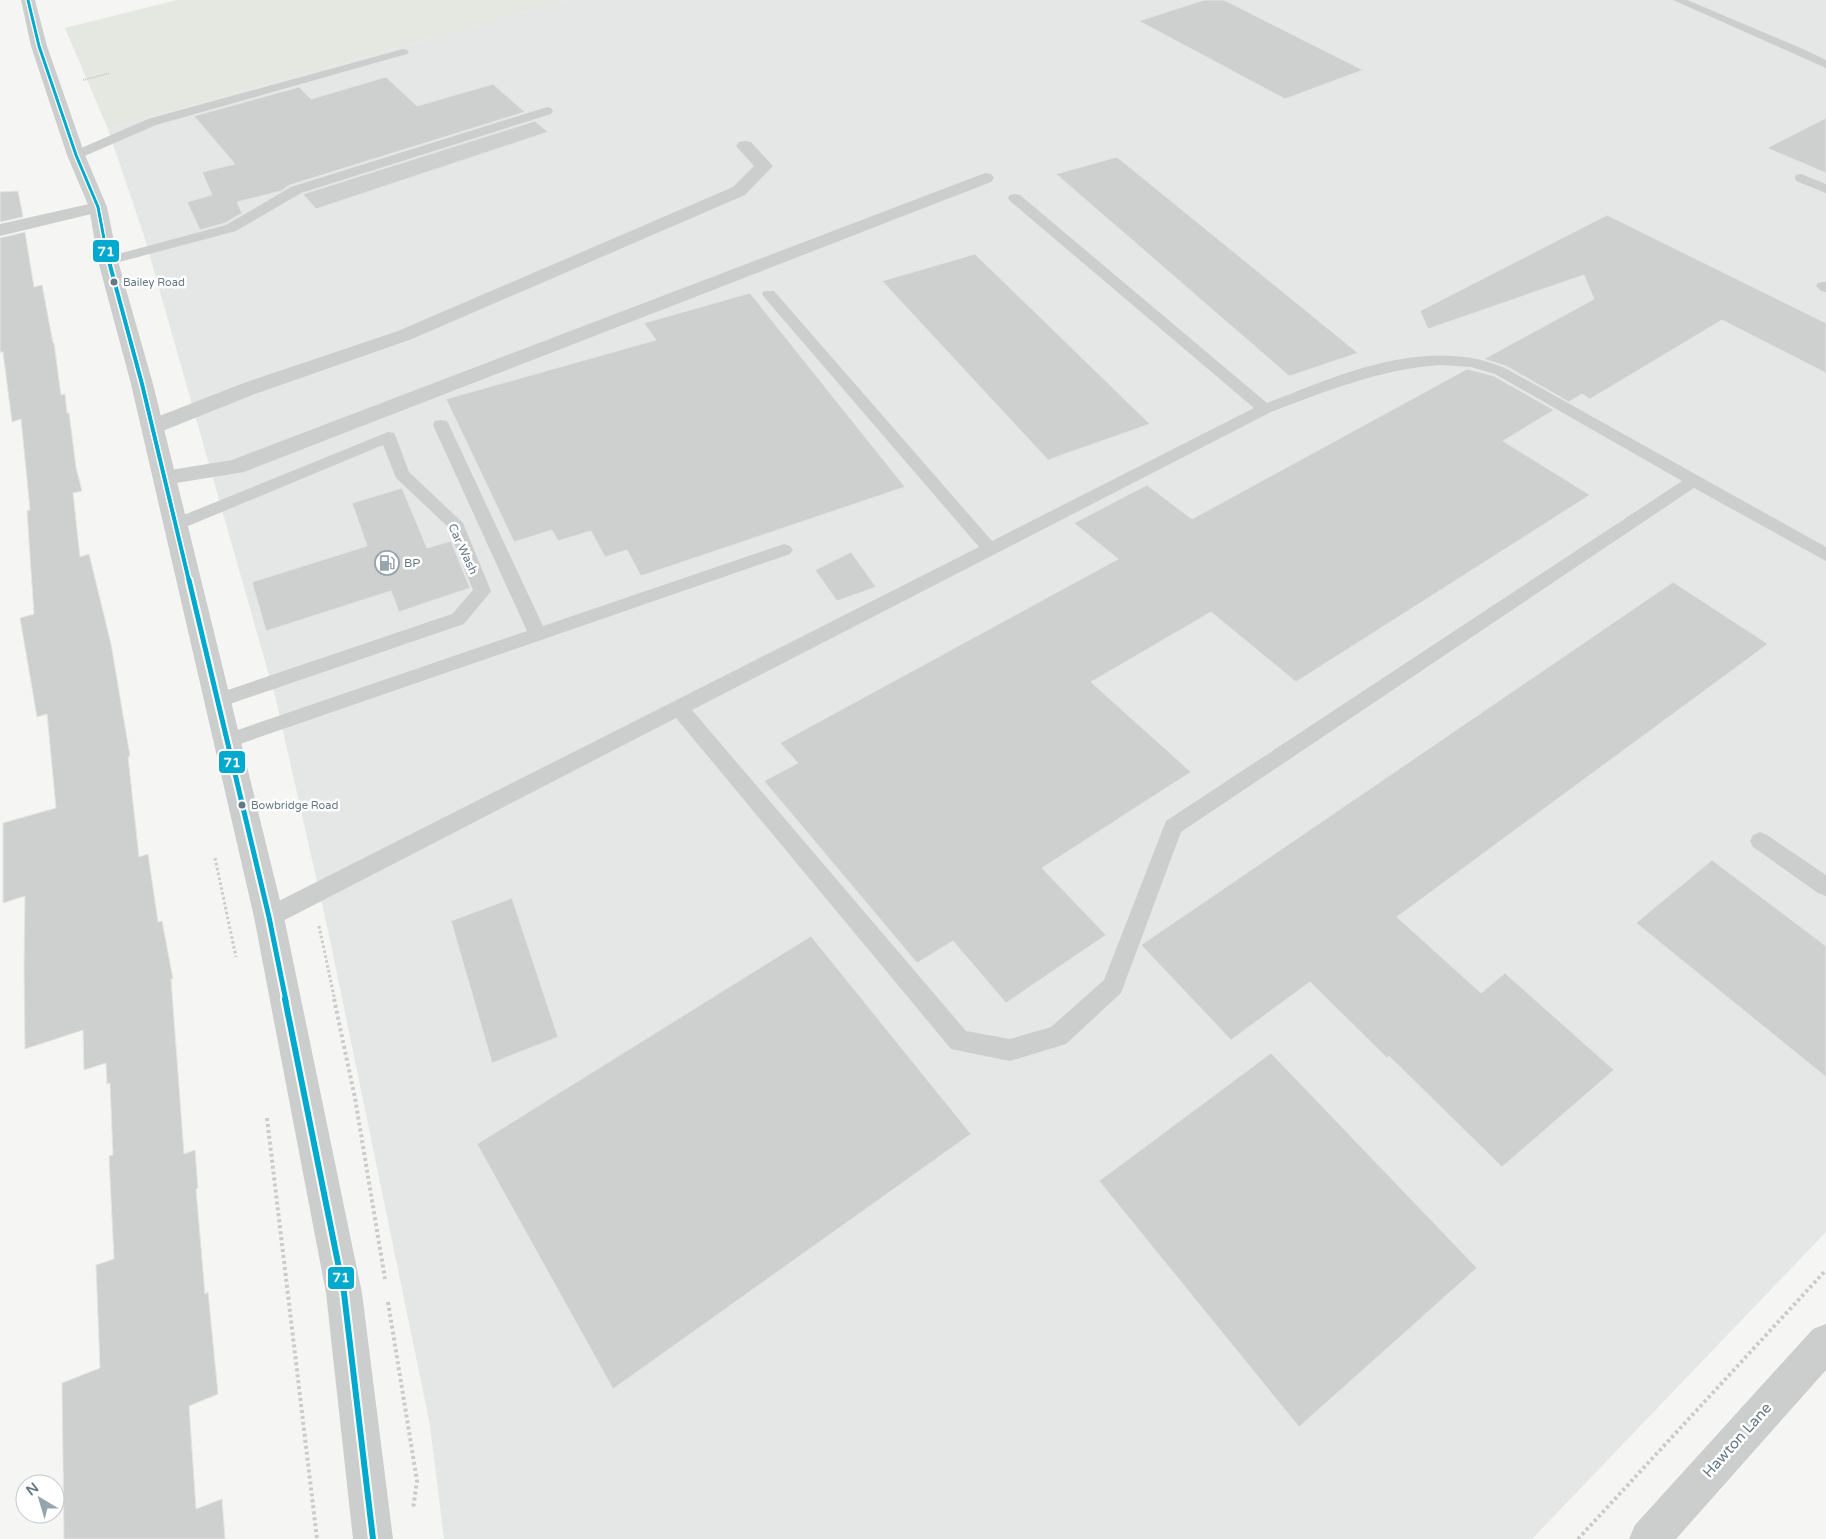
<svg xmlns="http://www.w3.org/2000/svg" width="1826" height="1539" viewBox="0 0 1826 1539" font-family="'Varela Round',sans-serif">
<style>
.built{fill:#e5e7e6}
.green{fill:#e5e8e1}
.building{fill:#ced0d0;stroke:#e4e4e3}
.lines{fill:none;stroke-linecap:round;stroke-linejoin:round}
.path-far2{stroke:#cacbcc;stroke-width:2;stroke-dasharray:1 1;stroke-linecap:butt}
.path-far1{stroke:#cacbcc;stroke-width:3;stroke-dasharray:2.5 2.5;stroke-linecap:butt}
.path{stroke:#cacbcc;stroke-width:4;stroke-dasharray:3 3;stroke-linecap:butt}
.service{fill:#cccece;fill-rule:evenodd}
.minor{fill:#cccece;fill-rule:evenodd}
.tertiary{fill:#cccece;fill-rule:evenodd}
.bus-1-far3-casing{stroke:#fff;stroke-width:5.5}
.bus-1-far2-casing{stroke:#fff;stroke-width:7}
.bus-1-far1-casing{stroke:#fff;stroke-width:9}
.bus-1-casing{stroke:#fff;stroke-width:10}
.bus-1-far3{stroke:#00a9ce;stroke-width:3}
.bus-1-far2{stroke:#00a9ce;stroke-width:4}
.bus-1-far1{stroke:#00a9ce;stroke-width:5}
.bus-1{stroke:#00a9ce;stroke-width:6}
.bus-dot{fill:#647985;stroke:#fff;stroke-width:2}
.labels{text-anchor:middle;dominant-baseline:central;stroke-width:5;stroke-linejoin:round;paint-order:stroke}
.bus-label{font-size:11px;fill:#647985;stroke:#fff;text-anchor:start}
.street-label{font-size:12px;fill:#647985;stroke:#fff}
.poi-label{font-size:12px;fill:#647985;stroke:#fff;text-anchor:start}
.near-street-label{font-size:15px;fill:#647985;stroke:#fff}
.line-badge{stroke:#fff;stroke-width:2}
.badge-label{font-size:14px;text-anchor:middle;font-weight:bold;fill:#fff}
</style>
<rect width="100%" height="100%" fill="#f5f5f3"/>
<!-- built -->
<polygon class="built" points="567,0 1826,0 1826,1232 1532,1539 444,1539 430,1425 329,935 276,700 145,239 108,129"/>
<!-- green -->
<polygon class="green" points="177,0 567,0 108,129 65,28"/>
<!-- building -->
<g class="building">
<polygon points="1204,0 1224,0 1363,70 1285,99 1139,21"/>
<polygon points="386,77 417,106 493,84 525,112 290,185 281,191 237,202 242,213 225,223 200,230 187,202 212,195 202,172 235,164 194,116 299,87 311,99"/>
<polygon points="1826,118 1826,173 1767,148"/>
<polygon points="535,121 548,132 316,209 303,194"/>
<polygon points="1117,157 1358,353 1290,376 1288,375 1056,174"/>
<polygon points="18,191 23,217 0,222 0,192"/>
<polygon points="1607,215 1826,323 1826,373 1722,320 1590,399 1582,394 1569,402 1506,366 1484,359 1594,299 1584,275 1428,329 1420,311"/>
<polygon points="25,232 34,287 42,285 53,343 54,343 61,395 65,394 67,413 69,413 76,467 82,491 73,493 80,557 89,554 111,644 130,756 128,757 139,857 148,854 158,922 162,921 173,979 171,979 184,1154 195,1150 198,1188 196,1189 205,1294 208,1292 218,1394 189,1406 196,1509 222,1499 225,1539 64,1539 62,1383 100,1368 96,1265 114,1259 109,1156 113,1155 110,1083 107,1084 106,1063 84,1070 83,1030 25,1049 24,968 25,896 3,903 3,823 56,808 47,714 37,717 20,618 34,614 27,511 30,510 21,419 12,422 3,352 0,352 0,238"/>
<polygon points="975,254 1150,424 1048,460 882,281"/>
<polygon points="750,293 905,487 641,576 627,550 605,557 591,531 558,541 552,530 514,542 446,399 656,340 644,323"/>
<polygon points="1467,369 1494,376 1554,410 1503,441 1590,495 1296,682 1211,612 1091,682 1191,772 1042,868 1106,935 1006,1003 953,941 917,963 764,781 798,763 780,743 1118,559 1074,523 1147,485 1192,519"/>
<polygon points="402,488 427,548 451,541 470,588 399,612 391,591 266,631 252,582 367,546 352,503"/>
<polygon points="851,552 876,587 837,601 815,570"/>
<polygon points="1673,582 1768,644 1397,917 1481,993 1505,973 1614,1070 1502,1167 1389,1056 1387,1058 1310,982 1231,1040 1141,945"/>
<polygon points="1712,860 1826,946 1826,1077 1636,923"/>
<polygon points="512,898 558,1037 492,1063 451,921"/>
<polygon points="811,936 971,1134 613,1389 477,1144"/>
<polygon points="1271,1053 1477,1268 1299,1427 1099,1181"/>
</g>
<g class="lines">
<!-- path-far2 -->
<polyline class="path-far2" points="83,80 110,73"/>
<!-- path-far1 -->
<g class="path-far1">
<polyline points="215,858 236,957"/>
<polyline points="319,926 335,1001"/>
</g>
<!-- path -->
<g class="path">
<polyline points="334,999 355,1098 385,1279"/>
<polyline points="267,1118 317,1539"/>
<polyline points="388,1302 417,1481 413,1509"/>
<polyline points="1578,1539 1826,1270"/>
</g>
<!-- service -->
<g class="service">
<polygon points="1673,0 1687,0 1803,49 1826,60 1826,68"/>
<polygon points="403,49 407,50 409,52 407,54 156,125 80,158 72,158 70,155 72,152 148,119"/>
<polygon points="547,107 551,108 553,111 551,114 301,193 236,231 108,265 101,261 103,258 226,225 291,187"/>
<polygon points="1801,174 1826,184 1826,193 1796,181 1795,178 1796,175"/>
<path d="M 1015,194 L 1020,195 L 1267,403 C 1331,378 1402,346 1472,358 C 1483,360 1494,364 1505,368 L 1826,547 L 1826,561 L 1694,488 L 1181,832 L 1121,993 L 1066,1044 L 1010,1061 L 951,1049 L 676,718 L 277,924 L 269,926 L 261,924 L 258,917 L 261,910 L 979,547 L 764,297 L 762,294 L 764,291 L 774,291 L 992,541 L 1254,408 L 1010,201 L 1008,198 L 1010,195 ZM 1441,365 L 1471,367 L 1495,374 L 1682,481 L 1166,821 L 1104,980 L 1051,1027 L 1010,1039 L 966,1031 L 692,710 L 1271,412 C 1327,391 1380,369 1441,365 Z"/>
<polygon points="1823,282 1826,282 1826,292 1821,291 1816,286 1818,283"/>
<polygon points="441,420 447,421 449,425 543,626 778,546 784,544 790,546 793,550 790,554 234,746 227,749 220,746 217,741 220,736 527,631 433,425 435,421"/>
<polygon points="388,432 394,433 396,437 409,472 463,523 491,591 488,595 464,624 224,706 217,708 210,706 207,701 210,696 452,614 473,590 447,526 396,478 383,445 181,529 175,531 169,529 166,525 169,521"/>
<polygon points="1760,832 1767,835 1826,875 1826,896 1818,893 1753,847 1750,841 1753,835"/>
</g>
<!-- minor -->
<g class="minor">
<polygon points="745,141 751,142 773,166 745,195 412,339 255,394 160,432 152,434 144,432 141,427 144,422 241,384 398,331 733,187 754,166 736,146 739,142"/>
<polygon points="985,173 991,174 994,178 991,182 244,472 164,485 156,483 153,478 156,473 164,471 232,460"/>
<polygon points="98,202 104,203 107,207 104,211 0,236 0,224"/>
</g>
<!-- tertiary -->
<g class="tertiary">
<polygon points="21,0 35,0 47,46 85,155 107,207 118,261 153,384 284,917 362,1293 393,1539 353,1539 326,1293 254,917 131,384 98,261 89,207 67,155 31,46"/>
<polygon points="1826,1324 1826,1370 1676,1539 1629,1539 1635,1525 1813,1329"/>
</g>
<defs>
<polyline id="bus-1-far3" points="28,0 39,46 76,155 98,207 107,255"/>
<polyline id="bus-1-far2" points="107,254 142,384 189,581"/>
<polyline id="bus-1-far1" points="189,580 269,917 286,1001"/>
<polyline id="bus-1" points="285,999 344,1293 373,1539"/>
</defs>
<!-- bus-1-far3 casing -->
<use href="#bus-1-far3" class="bus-1-far3-casing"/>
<!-- bus-1-far2 casing -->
<use href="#bus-1-far2" class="bus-1-far2-casing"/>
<!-- bus-1-far1 casing -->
<use href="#bus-1-far1" class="bus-1-far1-casing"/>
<!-- bus-1 casing -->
<use href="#bus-1" class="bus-1-casing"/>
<!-- bus-1-far3 -->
<use href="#bus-1-far3" class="bus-1-far3"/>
<!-- bus-1-far2 -->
<use href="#bus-1-far2" class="bus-1-far2"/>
<!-- bus-1-far1 -->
<use href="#bus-1-far1" class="bus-1-far1"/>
<!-- bus-1 -->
<use href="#bus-1" class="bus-1"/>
</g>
<!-- icons -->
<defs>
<symbol id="fuel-ring" viewBox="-11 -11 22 22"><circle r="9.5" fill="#fff" stroke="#97a4ac" stroke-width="1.5"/><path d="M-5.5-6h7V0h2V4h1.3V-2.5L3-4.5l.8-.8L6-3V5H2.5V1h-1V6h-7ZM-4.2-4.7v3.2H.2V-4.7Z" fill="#97a4ac"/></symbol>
</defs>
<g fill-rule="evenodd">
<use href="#fuel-ring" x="373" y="549" width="28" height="28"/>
</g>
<!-- markers -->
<g class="bus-dot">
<circle cx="114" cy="282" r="4.5"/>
<circle cx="242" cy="805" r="4.5"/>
</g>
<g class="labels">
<!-- bus labels -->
<g class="bus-label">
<text x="123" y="282">Bailey Road</text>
<text x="251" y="805">Bowbridge Road</text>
</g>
<!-- street labels -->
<g class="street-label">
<text transform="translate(463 549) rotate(65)">Car Wash</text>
</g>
<!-- poi labels -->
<g class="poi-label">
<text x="404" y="563">BP</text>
</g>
<!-- near-street labels -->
<g class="near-street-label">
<text transform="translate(1737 1440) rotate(-48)">Hawton Lane</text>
</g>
</g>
<g class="line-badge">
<rect x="92" y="239" width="28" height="24" rx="5" fill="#00a9ce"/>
<rect x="218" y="750" width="28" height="24" rx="5" fill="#00a9ce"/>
<rect x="327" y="1266" width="28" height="24" rx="5" fill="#00a9ce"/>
</g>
<g class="badge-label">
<text x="106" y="256">71</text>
<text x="232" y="767">71</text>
<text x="341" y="1282">71</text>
</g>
<!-- north arrow -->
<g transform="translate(40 1499) rotate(322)"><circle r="24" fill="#ffffff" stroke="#c1c9ce"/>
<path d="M0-4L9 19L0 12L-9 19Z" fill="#97a4ac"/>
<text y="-8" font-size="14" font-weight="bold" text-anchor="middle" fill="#647985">N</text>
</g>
</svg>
